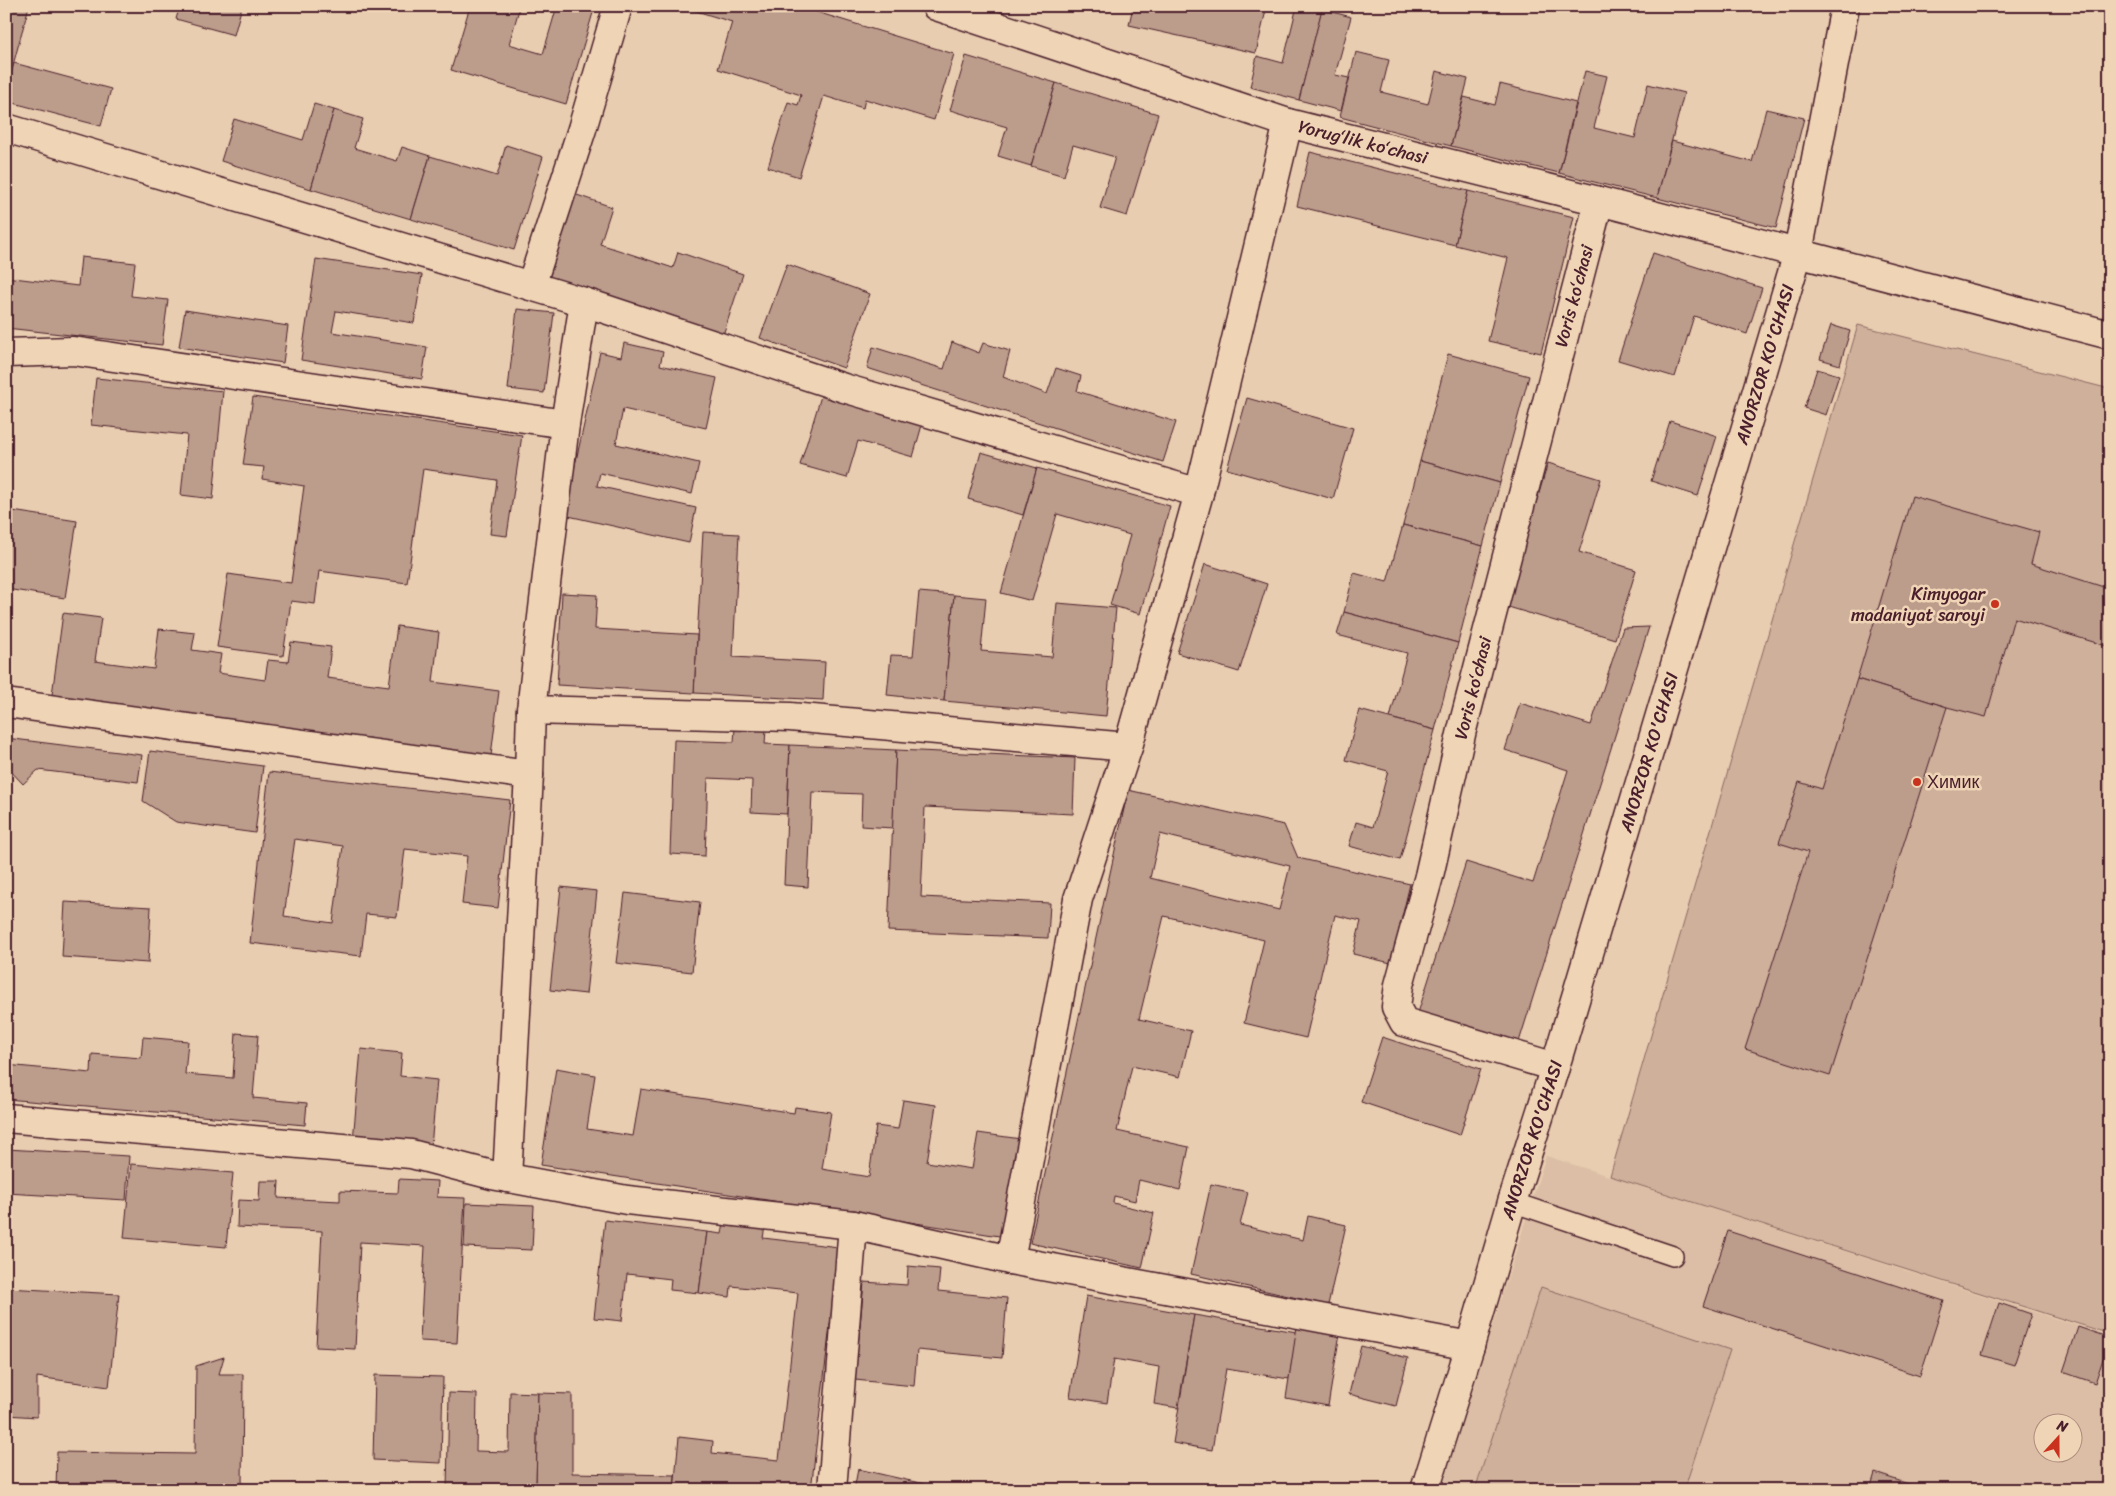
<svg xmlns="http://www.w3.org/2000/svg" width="2116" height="1496" viewBox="0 0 2116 1496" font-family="Sriracha,sans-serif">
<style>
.built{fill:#dbbea5;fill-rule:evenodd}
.green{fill:#ceb09b;stroke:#8c6863}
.building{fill:#bc9c8b;stroke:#4a1f2b;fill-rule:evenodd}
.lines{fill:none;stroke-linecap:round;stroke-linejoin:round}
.lane-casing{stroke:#4a1f2b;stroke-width:22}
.street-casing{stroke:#4a1f2b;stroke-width:31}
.lane{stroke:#efd4b6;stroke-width:19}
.street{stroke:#efd4b6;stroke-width:28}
.poi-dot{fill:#c8321e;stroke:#efd4b6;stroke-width:2}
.labels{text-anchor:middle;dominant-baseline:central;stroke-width:5;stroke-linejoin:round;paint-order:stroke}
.street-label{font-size:18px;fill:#4a1f2b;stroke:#efd4b6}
.poi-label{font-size:18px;fill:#4a1f2b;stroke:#efd4b6;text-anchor:end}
</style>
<rect width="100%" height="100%" fill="#e8cdb0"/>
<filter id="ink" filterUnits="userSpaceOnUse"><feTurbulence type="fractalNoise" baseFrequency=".02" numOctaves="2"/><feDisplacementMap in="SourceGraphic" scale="10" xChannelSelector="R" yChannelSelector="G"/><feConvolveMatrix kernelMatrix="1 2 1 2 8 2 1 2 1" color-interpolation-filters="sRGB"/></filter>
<g filter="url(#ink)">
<!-- built -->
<path class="built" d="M 1546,1156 L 2110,1336 L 2110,1490 L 1441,1490 ZM 2044,1424 L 2074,1424 L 2074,1454 L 2044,1454 Z"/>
<!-- green -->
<g class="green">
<polygon points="1858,325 2110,389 2110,1334 1610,1176"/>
<polygon points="1541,1287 1730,1350 1684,1490 1475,1490"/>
</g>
<!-- building -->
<g class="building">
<polygon points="6,6 29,6 6,91"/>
<polygon points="180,6 242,6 234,35 176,19"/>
<polygon points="470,6 520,6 509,44 543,54 557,6 595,6 566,104 451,70"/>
<polygon points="680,6 797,6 954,54 934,120 865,99 863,108 824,96 799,177 768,167 788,102 798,105 801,95 718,69 732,22"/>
<polygon points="1133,6 1267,6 1256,53 1129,25"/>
<polygon points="1297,6 1323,6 1299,100 1250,87 1257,56 1283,63"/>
<polygon points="1322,9 1351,17 1335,75 1349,78 1341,111 1299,100"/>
<polygon points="1356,52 1389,60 1381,92 1428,104 1436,71 1468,79 1451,146 1340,117"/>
<polygon points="966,56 1056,83 1031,166 998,156 1007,127 950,110"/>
<polygon points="14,63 111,89 101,126 6,101 6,91"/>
<polygon points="1585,71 1607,76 1594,128 1635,138 1648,84 1684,93 1657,198 1559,173"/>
<polygon points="1056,83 1158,114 1127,216 1100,208 1115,157 1073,145 1064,176 1031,166"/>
<polygon points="1500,84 1576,103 1559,173 1451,146 1464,97 1495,105"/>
<polygon points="314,104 334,110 311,189 221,161 234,119 303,140"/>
<polygon points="1766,109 1804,118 1776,228 1657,198 1672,141 1752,162"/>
<polygon points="334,110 363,119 354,148 397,161 402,147 430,156 411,219 311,189"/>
<polygon points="506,145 543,157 514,250 411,219 430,156 497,176"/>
<polygon points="1310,152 1468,191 1455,245 1297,206"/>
<polygon points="1468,191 1574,217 1541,353 1488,341 1508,258 1455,245"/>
<polygon points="571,193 612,207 600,244 673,268 678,252 743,274 723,335 543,276"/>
<polygon points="1653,253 1762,288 1747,334 1694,316 1675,377 1618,360"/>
<polygon points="81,257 135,263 131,296 168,300 162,345 6,328 6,277 78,286"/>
<polygon points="316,259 422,275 414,323 336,311 332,332 427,347 422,379 301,360"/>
<polygon points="787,264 870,294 844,368 760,338"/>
<polygon points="517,309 554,313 544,393 508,389"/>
<polygon points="185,310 288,326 283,363 179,347"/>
<polygon points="1831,325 1850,331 1840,365 1820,359"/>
<polygon points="952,342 979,353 983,343 1010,351 1003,377 1047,394 1056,368 1081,376 1077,391 1176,422 1163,462 867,368 873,347 944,369"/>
<polygon points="624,343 663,352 660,365 717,378 706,428 623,409 616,444 699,463 692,494 600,473 597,486 696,508 689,543 564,515 600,352 621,357"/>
<polygon points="1448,354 1529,376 1500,483 1420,461"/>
<polygon points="1817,369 1839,375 1826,415 1804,408"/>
<polygon points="6,372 8,372 7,419 6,419"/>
<polygon points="96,378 223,391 213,499 181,495 187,435 91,425"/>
<polygon points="821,396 922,425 913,457 858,441 847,478 800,465"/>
<polygon points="253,397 522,435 507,536 490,534 497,480 423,469 407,583 319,571 315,604 291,601 283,656 217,647 228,574 291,583 304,486 262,479 264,467 243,465"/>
<polygon points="1247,398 1353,428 1333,499 1227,469"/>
<polygon points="1670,421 1717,436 1698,496 1651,481"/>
<polygon points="981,452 1037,468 1023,515 968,499"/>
<polygon points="1420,461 1500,483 1483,546 1403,525"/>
<polygon points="1548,463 1601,479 1579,552 1636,570 1615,639 1505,606"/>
<polygon points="1037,468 1170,506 1140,614 1110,605 1130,535 1057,514 1032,601 1001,593"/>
<polygon points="1912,496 2039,532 2031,564 2110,589 2110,647 2014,618 1986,717 1947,707 1857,679"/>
<polygon points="6,510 77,521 65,598 6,589"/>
<polygon points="1403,525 1483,546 1458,643 1344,612 1354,573 1387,582"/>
<polygon points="703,532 739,534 733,657 825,662 823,700 694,693"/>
<polygon points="1205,564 1267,584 1239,672 1177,653"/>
<polygon points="919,592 954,595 944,701 887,695 891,655 913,656"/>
<polygon points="562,593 597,595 595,629 697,635 694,693 557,685"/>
<polygon points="954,595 986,598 981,651 1052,657 1057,603 1116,608 1106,716 944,701"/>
<polygon points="1344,612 1458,643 1435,730 1390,718 1407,653 1337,635"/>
<polygon points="63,613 101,618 95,661 154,669 159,629 195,633 192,650 221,654 218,673 265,680 268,660 288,662 291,642 331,647 327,678 389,686 397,626 439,632 433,682 499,691 491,756 52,695"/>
<polygon points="1649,627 1518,1045 1418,1013 1466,862 1533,883 1568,770 1505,750 1520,703 1591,725 1623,628"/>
<polygon points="1857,679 1947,707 1830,1076 1745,1049 1808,852 1779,843 1799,782 1822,789"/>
<polygon points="1359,710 1435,730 1400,860 1349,846 1356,822 1373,827 1388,771 1346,760"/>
<polygon points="735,728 766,729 765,744 790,745 787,814 751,812 752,780 708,778 705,856 670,854 674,740 734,742"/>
<polygon points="6,738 142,755 138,782 38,770 23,784 6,766"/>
<polygon points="790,745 896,750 893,828 861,826 862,794 812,792 808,887 784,885"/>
<polygon points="896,750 1075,758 1073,814 925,807 921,897 1050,903 1048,938 888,931"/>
<polygon points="150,751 263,766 255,833 176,822 143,801"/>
<path d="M 269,772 L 510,800 L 498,908 L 462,904 L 467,856 L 405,849 L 397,917 L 366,914 L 361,956 L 250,943 ZM 295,839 L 343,846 L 333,923 L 284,916 Z"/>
<path d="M 1128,790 L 1284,825 L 1298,858 L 1410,884 L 1391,963 L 1353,954 L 1361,921 L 1335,915 L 1306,1038 L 1244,1023 L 1264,940 L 1164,916 L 1139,1019 L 1191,1031 L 1180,1077 L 1132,1066 L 1117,1131 L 1189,1147 L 1180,1190 L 1139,1180 L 1135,1201 L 1114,1196 L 1113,1203 L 1154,1213 L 1142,1268 L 1030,1243 ZM 1160,834 L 1290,866 L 1279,910 L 1150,878 Z"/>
<polygon points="561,887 597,891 586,994 550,990"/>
<polygon points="625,893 700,902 692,972 616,963"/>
<polygon points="65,902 151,907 148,963 62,957"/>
<polygon points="236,1033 258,1035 253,1098 307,1103 305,1125 6,1099 6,1065 91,1073 92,1054 141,1058 143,1037 188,1041 185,1074 233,1078"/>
<polygon points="1382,1037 1481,1069 1460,1135 1361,1102"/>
<polygon points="361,1049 402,1053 400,1076 437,1080 431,1147 353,1141"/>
<polygon points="556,1068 595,1075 587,1129 633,1136 641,1089 794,1113 795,1107 831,1112 822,1169 869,1177 876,1126 898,1129 903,1100 936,1105 927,1162 972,1169 978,1133 1021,1139 1006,1237 541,1165"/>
<polygon points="6,1149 129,1156 126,1200 6,1193"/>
<polygon points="131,1164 233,1173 226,1247 124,1238"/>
<polygon points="399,1179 438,1181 437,1197 465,1198 457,1343 420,1341 425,1246 360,1242 355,1349 316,1347 322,1231 237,1227 238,1200 259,1201 260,1181 279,1181 278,1198 340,1201 340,1191 398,1193"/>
<polygon points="1211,1184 1248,1192 1240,1225 1303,1240 1308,1216 1346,1225 1328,1305 1191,1274"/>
<polygon points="466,1203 534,1206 532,1250 464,1247"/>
<polygon points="605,1220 707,1232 699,1293 670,1290 671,1279 627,1274 622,1321 594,1318"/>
<polygon points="724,1222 765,1227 763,1238 839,1247 811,1490 674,1490 679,1437 713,1441 712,1453 779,1460 798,1293 731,1286 730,1297 699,1293 707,1232 722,1234"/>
<polygon points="1728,1231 1944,1301 1920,1376 1703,1306"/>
<polygon points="908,1266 940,1269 938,1291 1007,1298 1002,1358 917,1350 914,1386 855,1380 864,1282 907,1285"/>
<polygon points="6,1288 119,1294 109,1387 37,1377 37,1417 6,1415"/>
<polygon points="1086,1296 1194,1315 1178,1408 1154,1404 1159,1367 1114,1359 1107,1403 1070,1397"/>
<polygon points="1999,1303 2031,1314 2014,1365 1982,1355"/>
<polygon points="1194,1315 1297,1332 1289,1379 1226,1369 1212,1450 1173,1443"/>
<polygon points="1297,1326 1340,1333 1328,1406 1286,1398"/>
<polygon points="2078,1327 2110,1338 2095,1383 2063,1372"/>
<polygon points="1361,1346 1408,1358 1396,1406 1349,1394"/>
<polygon points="224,1357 219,1374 243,1374 242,1490 56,1490 57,1452 195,1454 196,1366"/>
<polygon points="375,1375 443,1377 441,1463 373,1460"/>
<polygon points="510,1392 538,1393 536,1490 447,1490 449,1393 477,1394 476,1451 509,1452"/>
<polygon points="538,1393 572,1394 572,1473 675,1475 674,1490 536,1490"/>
<polygon points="858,1469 924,1484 923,1490 854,1490"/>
<polygon points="1875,1473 1927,1490 1870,1490"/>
</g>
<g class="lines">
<defs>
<polyline id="lane" points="1512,1202 1673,1256"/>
<g id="street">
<polyline points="936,6 1288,123 1599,201 2110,335"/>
<polyline points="6,128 584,302 844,388 1199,493 1288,123"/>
<polyline points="531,286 582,129 618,6"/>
<polyline points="6,353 73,351 565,424 584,302"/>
<polyline points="6,703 529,775 531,710 790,717 1128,747 1078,899 1010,1260 1470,1346"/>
<polyline points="531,710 565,424"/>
<polyline points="1128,747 1199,493"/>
<polyline points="1555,1067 1404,1022 1396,1007 1399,985 1429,876 1462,730 1599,201"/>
<polyline points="6,1118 411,1154 492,1175 627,1200 853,1225 1010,1260"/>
<polyline points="507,1178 529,775"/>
<polyline points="832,1490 853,1225"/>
<path id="s1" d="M 1425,1490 L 1470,1346 L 1512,1202 L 1555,1067 L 1798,253 L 1845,6"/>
</g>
</defs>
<!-- lane casing -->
<use href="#lane" class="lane-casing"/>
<!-- street casing -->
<use href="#street" class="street-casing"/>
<!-- lane -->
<use href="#lane" class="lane"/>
<!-- street -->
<use href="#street" class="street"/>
</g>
</g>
<!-- markers -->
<g class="poi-dot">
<circle cx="1995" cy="604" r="5"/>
<circle cx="1917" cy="782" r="5"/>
</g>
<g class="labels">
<!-- street labels -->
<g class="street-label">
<text transform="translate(1363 142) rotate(14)">Yorugʻlik koʻchasi</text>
<text transform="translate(1574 296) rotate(-75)">Voris koʻchasi</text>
<text stroke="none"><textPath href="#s1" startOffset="1176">ANORZOR KO'CHASI</textPath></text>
<text transform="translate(1473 688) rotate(-76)">Voris koʻchasi</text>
<text stroke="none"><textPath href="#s1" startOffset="771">ANORZOR KO'CHASI</textPath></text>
<text stroke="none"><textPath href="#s1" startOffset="366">ANORZOR KO'CHASI</textPath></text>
</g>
<!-- poi labels -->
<g class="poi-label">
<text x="1985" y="594">Kimyogar<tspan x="1985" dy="21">madaniyat saroyi</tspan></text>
<text x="1927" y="782" text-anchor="start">Химик</text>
</g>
</g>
<!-- margin -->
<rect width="2116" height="1496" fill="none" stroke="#efd4b6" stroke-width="25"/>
<rect x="12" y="12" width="2091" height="1471" fill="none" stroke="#4a1f2b" stroke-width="2" filter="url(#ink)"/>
<!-- north arrow -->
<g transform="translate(2058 1438) rotate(21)"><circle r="24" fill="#efd4b6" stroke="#ad8c7e"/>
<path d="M0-4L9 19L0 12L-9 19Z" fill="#c8321e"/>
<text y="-8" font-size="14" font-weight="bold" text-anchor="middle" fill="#4a1f2b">N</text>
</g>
</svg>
